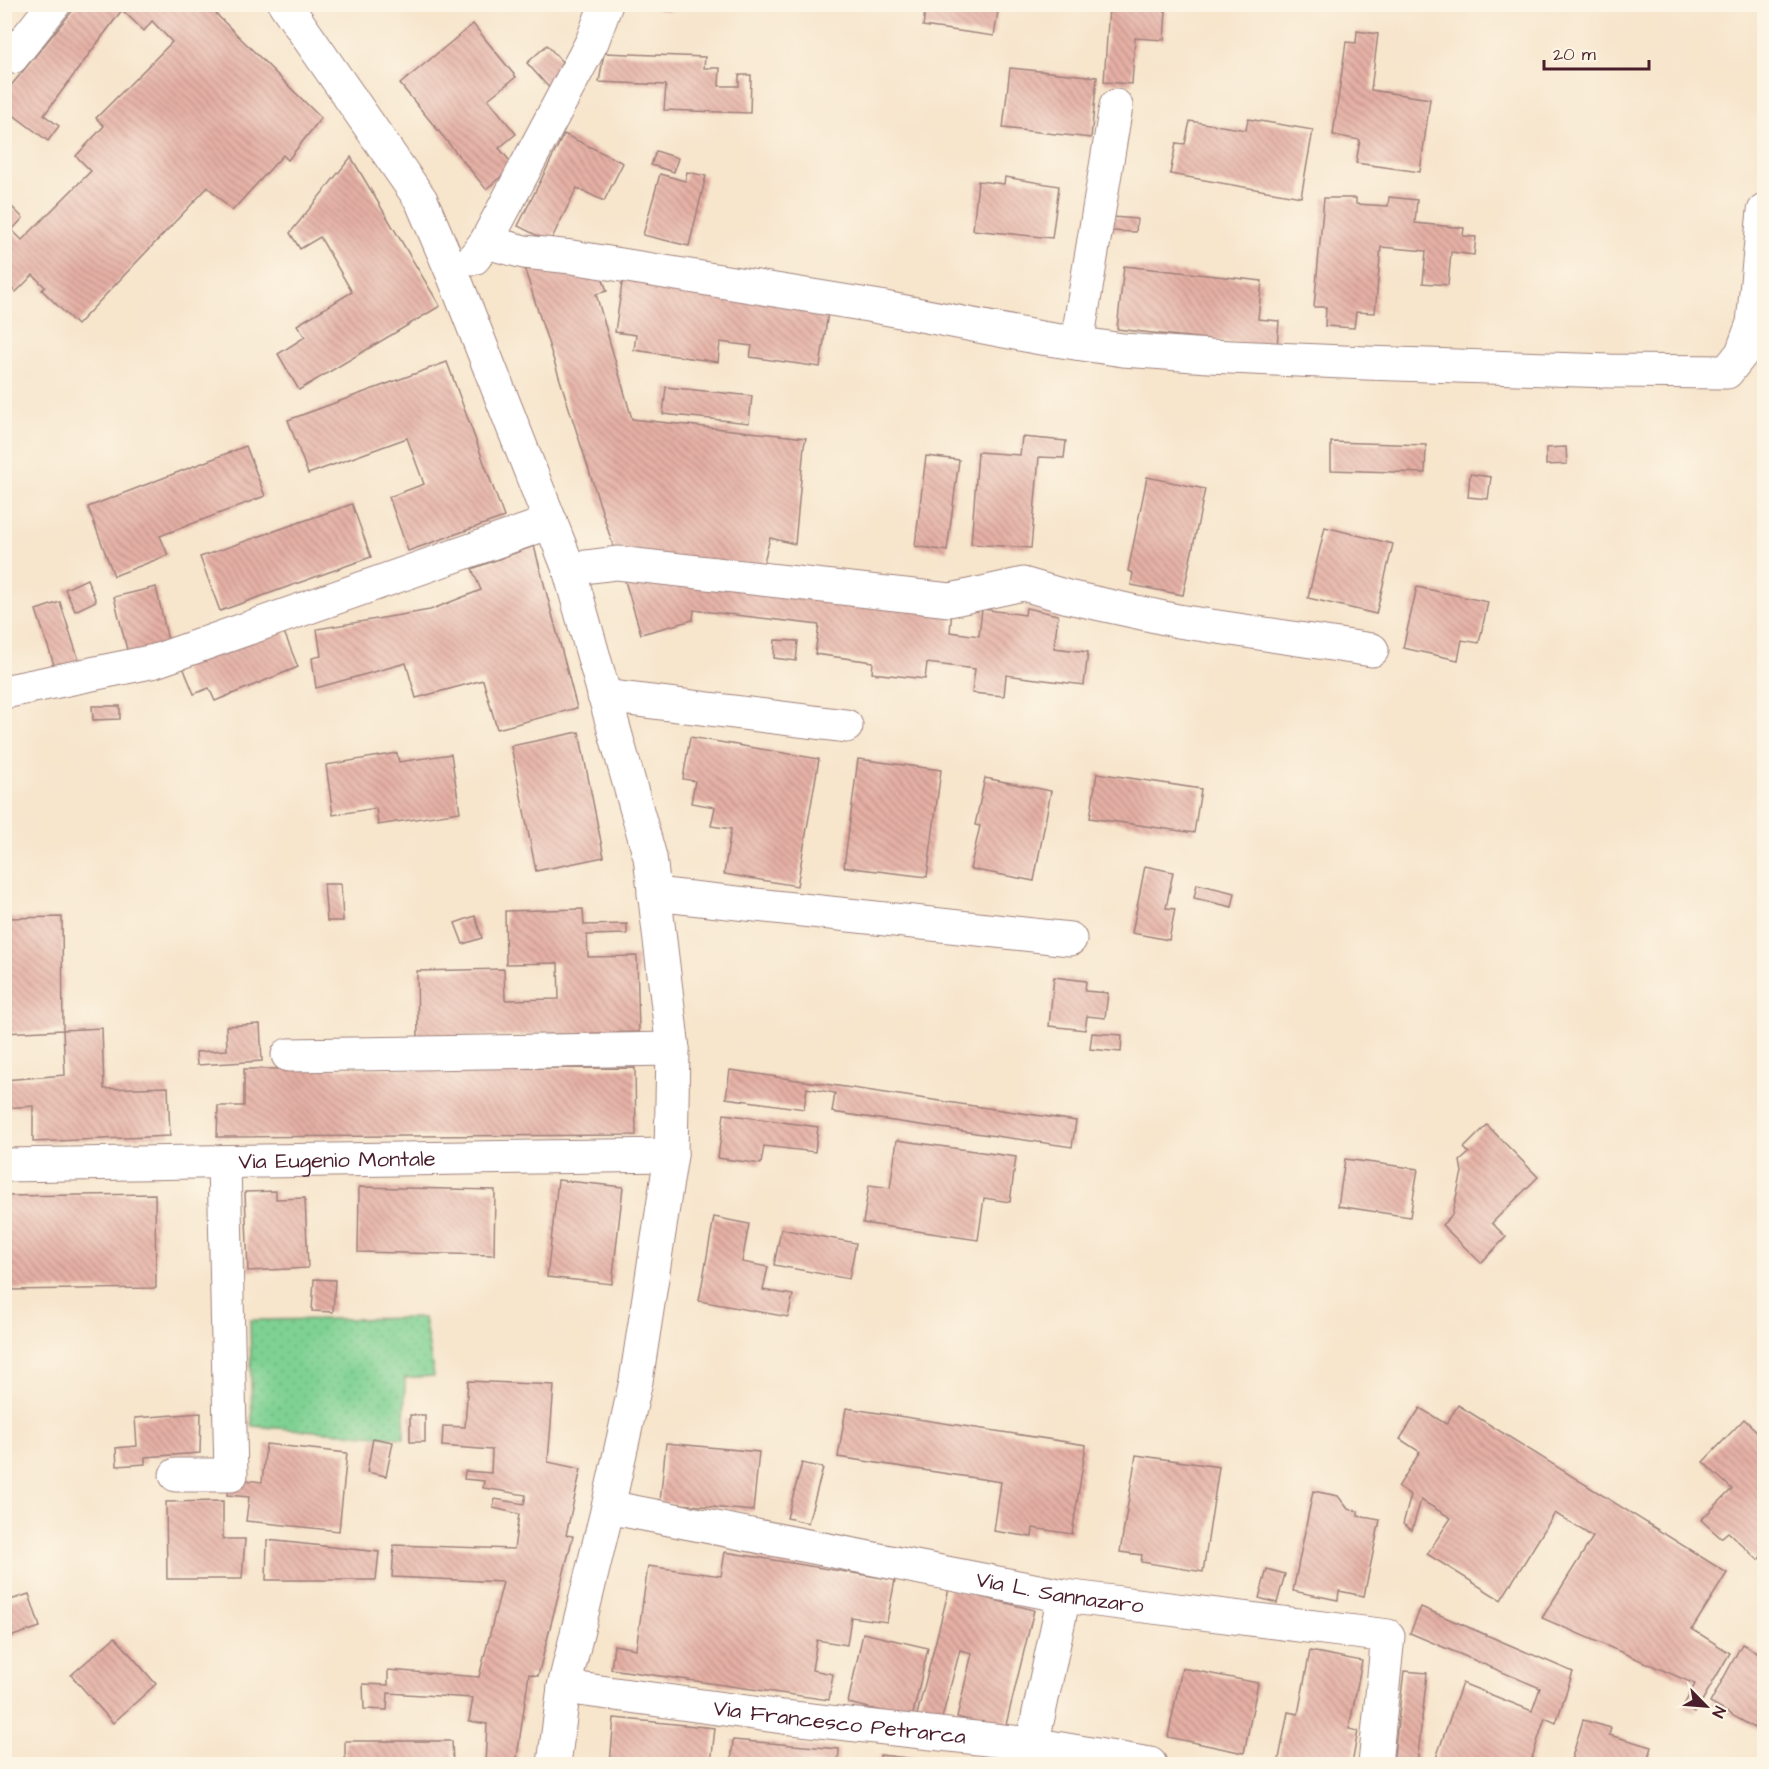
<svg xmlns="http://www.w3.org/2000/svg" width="1769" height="1769" viewBox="0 0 1769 1769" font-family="'Architects Daughter',sans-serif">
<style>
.grass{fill:url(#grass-dots);stroke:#64785e;stroke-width:1.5}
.building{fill:url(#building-back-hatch)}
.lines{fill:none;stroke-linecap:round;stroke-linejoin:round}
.minor-casing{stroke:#a0827c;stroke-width:35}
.minor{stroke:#fff;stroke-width:33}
.labels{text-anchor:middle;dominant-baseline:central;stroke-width:4.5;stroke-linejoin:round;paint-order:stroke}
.street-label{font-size:22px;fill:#4a1f2b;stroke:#fcf5e5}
</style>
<defs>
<pattern id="grass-dots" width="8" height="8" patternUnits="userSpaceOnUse" patternTransform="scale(1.5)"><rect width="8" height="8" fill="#7ed192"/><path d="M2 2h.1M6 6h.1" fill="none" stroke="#6eb37e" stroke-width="1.8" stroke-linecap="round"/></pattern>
<pattern id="building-back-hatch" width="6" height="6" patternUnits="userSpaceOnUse" patternTransform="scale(1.5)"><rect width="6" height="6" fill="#e6b0a5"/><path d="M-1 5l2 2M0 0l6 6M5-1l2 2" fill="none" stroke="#bc8f87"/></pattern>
</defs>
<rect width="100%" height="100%" fill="#fcf5e5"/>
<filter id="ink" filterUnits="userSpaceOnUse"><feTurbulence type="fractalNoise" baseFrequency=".0167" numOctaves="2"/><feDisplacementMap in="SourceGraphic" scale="12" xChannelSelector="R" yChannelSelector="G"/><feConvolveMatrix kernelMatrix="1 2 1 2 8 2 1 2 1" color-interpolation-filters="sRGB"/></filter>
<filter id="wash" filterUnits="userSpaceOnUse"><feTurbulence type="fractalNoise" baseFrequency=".008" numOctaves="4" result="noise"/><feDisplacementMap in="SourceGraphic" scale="24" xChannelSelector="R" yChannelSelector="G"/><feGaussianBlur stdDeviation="1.35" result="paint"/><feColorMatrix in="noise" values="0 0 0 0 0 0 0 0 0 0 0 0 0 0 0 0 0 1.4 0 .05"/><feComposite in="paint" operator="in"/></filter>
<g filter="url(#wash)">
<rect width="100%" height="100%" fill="#f7e5cc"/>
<!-- grass -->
<polygon class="grass" points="424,1318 434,1376 405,1378 404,1438 252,1426 250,1320"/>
<g id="blocks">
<!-- building -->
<g class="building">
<polygon points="78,4 206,4 321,118 288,160 283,155 232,211 208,187 77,325 42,290 45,287 33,275 16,292 4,281 4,199 23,218 12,230 22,240 91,171 76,156 104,126 96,118 172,42 152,21 144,31 122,10 44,115 59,126 48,141 4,108 4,94"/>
<polygon points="634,4 692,4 692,6 667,11"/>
<polygon points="926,4 999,5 994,36 923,26"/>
<polygon points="1109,7 1166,11 1164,40 1135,38 1132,84 1104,82"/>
<polygon points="473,24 516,77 488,99 516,134 499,148 514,166 486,189 400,84"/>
<polygon points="1357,31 1378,34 1371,90 1430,99 1420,172 1356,163 1360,140 1333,135 1346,42 1356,43"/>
<polygon points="547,45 564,64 551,90 527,63"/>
<polygon points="604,53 705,57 704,68 720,68 719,86 739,86 739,75 751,75 750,113 664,110 666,85 599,82"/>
<polygon points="1010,68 1097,77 1091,138 1003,128"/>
<polygon points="1248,119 1313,130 1301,197 1170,174 1176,143 1185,144 1190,121 1246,130"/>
<polygon points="564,134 623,163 604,201 577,188 550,242 518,226"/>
<polygon points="656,151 678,158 674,172 651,165"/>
<polygon points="351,157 440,306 299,390 278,354 305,337 297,325 352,292 320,237 300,249 290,233"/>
<polygon points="687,172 706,176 689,246 643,235 660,174 685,181"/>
<polygon points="1005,177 1059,186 1052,238 973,230 978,181 1004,184"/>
<polygon points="1389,197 1417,200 1415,223 1464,228 1463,236 1476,237 1474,255 1451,252 1448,285 1423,283 1426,251 1381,247 1375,313 1356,312 1354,328 1325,326 1326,307 1314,307 1324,198 1356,198 1356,204 1388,206"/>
<polygon points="1112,217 1137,219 1136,232 1111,231"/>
<polygon points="1124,266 1262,281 1258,319 1279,321 1277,347 1117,329"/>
<polygon points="524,267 599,268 607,291 596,294 632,419 806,438 804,446 795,544 770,538 763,566 615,552"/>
<polygon points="623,277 829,306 820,367 750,357 752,346 720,342 718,362 634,350 636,335 615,332"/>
<polygon points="447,362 504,517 408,551 389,497 424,484 407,438 308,474 288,420"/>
<polygon points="666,387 752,396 749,423 663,414"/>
<polygon points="1022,437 1066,441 1064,458 1039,457 1031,548 971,544 978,452 1020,455"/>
<polygon points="1331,442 1426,445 1425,473 1331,470"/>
<polygon points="246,446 265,496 160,536 168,555 114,576 88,507"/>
<polygon points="1566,447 1567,464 1546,465 1546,448"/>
<polygon points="926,456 959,460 947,551 915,546"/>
<polygon points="1470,474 1491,477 1488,499 1468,497"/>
<polygon points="1147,477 1205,489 1183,595 1131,585 1133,573 1128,571"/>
<polygon points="352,504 371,557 220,611 200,557"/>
<polygon points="1325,527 1393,544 1376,614 1308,598"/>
<polygon points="534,546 577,708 497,729 483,680 416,698 406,663 316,688 312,658 321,656 317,629 430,610 481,590 472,569"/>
<polygon points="622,571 952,611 950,632 979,636 982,609 1025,615 1026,608 1058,615 1054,648 1088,652 1084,685 1006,675 1004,696 972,693 975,669 927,663 925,679 872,673 873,662 815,654 819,625 694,610 693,620 641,634"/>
<polygon points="87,579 96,601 75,611 65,589"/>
<polygon points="156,587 169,645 128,654 114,597"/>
<polygon points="1417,587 1488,602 1479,643 1462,640 1458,660 1403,648"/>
<polygon points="60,602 81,667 57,674 36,610"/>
<polygon points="282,627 298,667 215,701 209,688 194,694 183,667"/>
<polygon points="775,640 798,641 796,661 774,658"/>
<polygon points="92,706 120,706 120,719 93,720"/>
<polygon points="579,732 604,857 536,871 511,746"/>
<polygon points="690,737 819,759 797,886 724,874 731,829 711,826 715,807 691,803 695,781 683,779"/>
<polygon points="397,753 399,762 451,754 460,812 378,825 376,808 333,815 326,765"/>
<polygon points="858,759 941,770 927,877 844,867"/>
<polygon points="1097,773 1201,789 1194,833 1090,818"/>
<polygon points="985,778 1051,791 1034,881 970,869 980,826 975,825"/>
<polygon points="1145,866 1173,872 1166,908 1175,909 1169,940 1132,933"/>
<polygon points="324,884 341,884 343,921 327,921"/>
<polygon points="1197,884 1235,893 1232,907 1194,898"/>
<polygon points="583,909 584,925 627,924 627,934 587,935 588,957 637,956 639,1032 418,1038 417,971 504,969 505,1000 559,999 558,963 506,964 505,911"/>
<polygon points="475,916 482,938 463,944 455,923"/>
<polygon points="62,917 63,1030 4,1033 4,918"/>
<polygon points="1054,977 1086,981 1085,991 1108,993 1105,1018 1087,1016 1085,1030 1049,1026"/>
<polygon points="260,1024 262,1061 197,1065 196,1052 227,1050 226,1026"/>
<polygon points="102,1028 104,1089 168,1087 170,1136 33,1142 33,1106 4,1108 4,1080 65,1075 63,1030"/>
<polygon points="1092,1033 1122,1035 1121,1052 1090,1049"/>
<polygon points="635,1068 636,1135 217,1137 218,1106 244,1106 244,1069"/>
<polygon points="730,1070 1076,1121 1072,1147 832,1112 835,1093 807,1088 804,1109 726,1098"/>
<polygon points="724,1114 818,1127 815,1152 764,1146 761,1164 718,1158"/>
<polygon points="1487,1125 1538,1177 1492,1223 1506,1237 1481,1263 1442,1225 1452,1215 1462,1172 1460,1161 1469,1153 1464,1148"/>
<polygon points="897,1140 1016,1157 1010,1202 984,1198 978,1240 863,1223 869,1185 890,1188"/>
<polygon points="1345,1159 1418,1169 1410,1217 1338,1206"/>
<polygon points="558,1180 623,1187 612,1284 547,1277"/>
<polygon points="359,1187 495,1190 494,1255 358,1252"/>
<polygon points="276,1191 276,1199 305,1198 308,1268 248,1271 245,1192"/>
<polygon points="155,1194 156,1288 4,1290 4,1196"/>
<polygon points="714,1217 749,1224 742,1262 768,1267 763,1290 793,1295 788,1317 699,1301"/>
<polygon points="781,1229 856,1243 849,1279 774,1265"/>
<polygon points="314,1279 335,1280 333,1312 312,1311"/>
<polygon points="468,1381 554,1385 548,1462 581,1469 566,1535 573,1536 538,1676 529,1674 516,1764 485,1764 487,1724 469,1721 473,1698 388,1693 387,1710 364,1709 363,1684 388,1685 388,1670 479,1677 503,1582 392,1577 394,1545 514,1549 519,1514 493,1508 495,1499 524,1504 526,1495 483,1488 484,1481 464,1479 465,1471 491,1473 492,1450 442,1446 443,1426 465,1427"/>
<polygon points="1458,1405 1727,1573 1692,1629 1730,1653 1695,1713 1683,1707 1695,1684 1542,1618 1593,1537 1555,1513 1501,1600 1427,1554 1451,1518 1421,1500 1412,1530 1403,1524 1411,1495 1398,1487 1420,1452 1400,1439 1420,1408 1446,1424"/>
<polygon points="846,1408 1086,1445 1072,1534 1033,1528 1032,1537 994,1531 1001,1482 838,1457"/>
<polygon points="201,1413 200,1453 145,1457 145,1464 117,1466 116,1448 137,1446 135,1418"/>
<rect x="410" y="1415" width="15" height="27"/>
<polygon points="1744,1419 1764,1438 1764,1455 1762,1458 1764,1460 1764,1553 1758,1560 1728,1532 1721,1538 1701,1520 1732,1489 1703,1462"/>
<polygon points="373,1438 393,1442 386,1476 367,1472"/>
<polygon points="666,1443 759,1452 753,1511 660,1502"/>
<polygon points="266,1444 347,1453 339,1531 246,1521 249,1497 227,1495 229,1478 262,1482"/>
<polygon points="1136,1455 1219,1467 1203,1572 1141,1562 1142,1555 1120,1552"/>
<polygon points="802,1463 823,1468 808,1523 787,1518"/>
<polygon points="1313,1491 1338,1496 1348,1509 1358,1511 1358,1516 1380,1520 1364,1596 1339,1591 1338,1600 1293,1591"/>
<polygon points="223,1501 223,1539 245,1539 242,1579 167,1579 166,1502"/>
<polygon points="267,1540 379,1552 376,1580 266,1580"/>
<polygon points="725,1552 895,1580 887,1622 851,1617 847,1645 817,1640 812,1670 833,1674 829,1700 611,1669 614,1645 636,1649 648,1566 721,1576"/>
<polygon points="1267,1569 1285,1574 1277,1603 1259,1598"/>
<polygon points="949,1589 1034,1610 1005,1729 957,1717 972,1653 960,1650 941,1722 917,1715"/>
<polygon points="29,1594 40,1627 4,1639 4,1602"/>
<polygon points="1421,1607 1573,1672 1556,1723 1545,1718 1530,1764 1434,1764 1462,1683 1532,1711 1540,1688 1410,1633"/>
<polygon points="863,1633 928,1648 912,1718 848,1703"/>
<polygon points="115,1637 156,1684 113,1723 71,1675"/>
<polygon points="1742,1644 1764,1656 1764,1726 1762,1732 1710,1703"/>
<polygon points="1310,1651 1362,1661 1349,1729 1358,1731 1352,1764 1278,1764 1288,1712 1298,1714"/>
<polygon points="1182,1668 1258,1683 1244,1753 1168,1737"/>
<polygon points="1404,1671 1427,1673 1417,1764 1393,1764"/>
<polygon points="614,1718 715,1728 711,1764 610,1764"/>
<polygon points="1583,1720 1611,1728 1609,1735 1652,1747 1647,1764 1570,1764"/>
<polygon points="733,1740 839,1749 838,1764 731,1764"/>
<polygon points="345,1741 452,1741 453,1764 345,1764"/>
<polygon points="880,1755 936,1761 936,1764 879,1764"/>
</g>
</g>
</g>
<g filter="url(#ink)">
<use href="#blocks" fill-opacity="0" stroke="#a0827c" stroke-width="1.5"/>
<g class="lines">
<defs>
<g id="minor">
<polyline points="285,4 421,200 454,277 569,569 650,857 673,1049 671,1155 636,1381 608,1507 564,1687 554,1764"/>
<polyline points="12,57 54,4"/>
<polyline points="486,242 524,252 572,257 874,306 1041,338 1123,350 1209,356 1366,363 1610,371 1727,372 1742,353 1753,323 1764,211"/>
<polyline points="474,258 486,242 592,42 606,4"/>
<polyline points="1077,343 1116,106"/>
<polyline points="569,569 617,563 950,600 1023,584 1068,597 1178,621 1372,650"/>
<polyline points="4,692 155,661 551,522"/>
<polyline points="604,696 846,726"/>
<polyline points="654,894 1070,939"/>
<polyline points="288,1055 673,1049"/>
<path id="s1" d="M 4,1165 L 671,1155"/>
<polyline points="176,1475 231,1475 224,1162"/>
<path id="s2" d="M 608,1507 L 1064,1596 L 1388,1636 L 1375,1764"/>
<path id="s3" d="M 564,1687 L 783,1717 L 1032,1744 L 1150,1764"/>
<polyline points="1028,1764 1064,1596"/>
</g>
</defs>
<!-- minor casing -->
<use href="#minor" class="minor-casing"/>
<!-- minor -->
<use href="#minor" class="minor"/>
</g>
</g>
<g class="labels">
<!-- street labels -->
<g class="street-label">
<text stroke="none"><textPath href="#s1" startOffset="333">Via Eugenio Montale</textPath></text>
<text stroke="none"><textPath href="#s2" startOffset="460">Via L. Sannazaro</textPath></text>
<text stroke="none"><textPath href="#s3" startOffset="278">Via Francesco Petrarca</textPath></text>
</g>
</g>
<!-- margin -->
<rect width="1769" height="1769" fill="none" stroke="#fcf5e5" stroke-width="24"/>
<!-- north arrow -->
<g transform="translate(1706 1706) rotate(115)" stroke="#fcf5e5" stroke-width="4.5" paint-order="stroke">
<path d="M0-4.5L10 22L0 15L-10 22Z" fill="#4a1f2b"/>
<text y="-9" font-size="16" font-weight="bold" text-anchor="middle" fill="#4a1f2b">N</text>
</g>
<!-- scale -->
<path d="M1544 60v9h105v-9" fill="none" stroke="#4a1f2b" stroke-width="3"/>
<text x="1553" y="60" font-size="18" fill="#4a1f2b" stroke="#fcf5e5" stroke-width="4.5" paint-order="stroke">20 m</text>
</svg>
